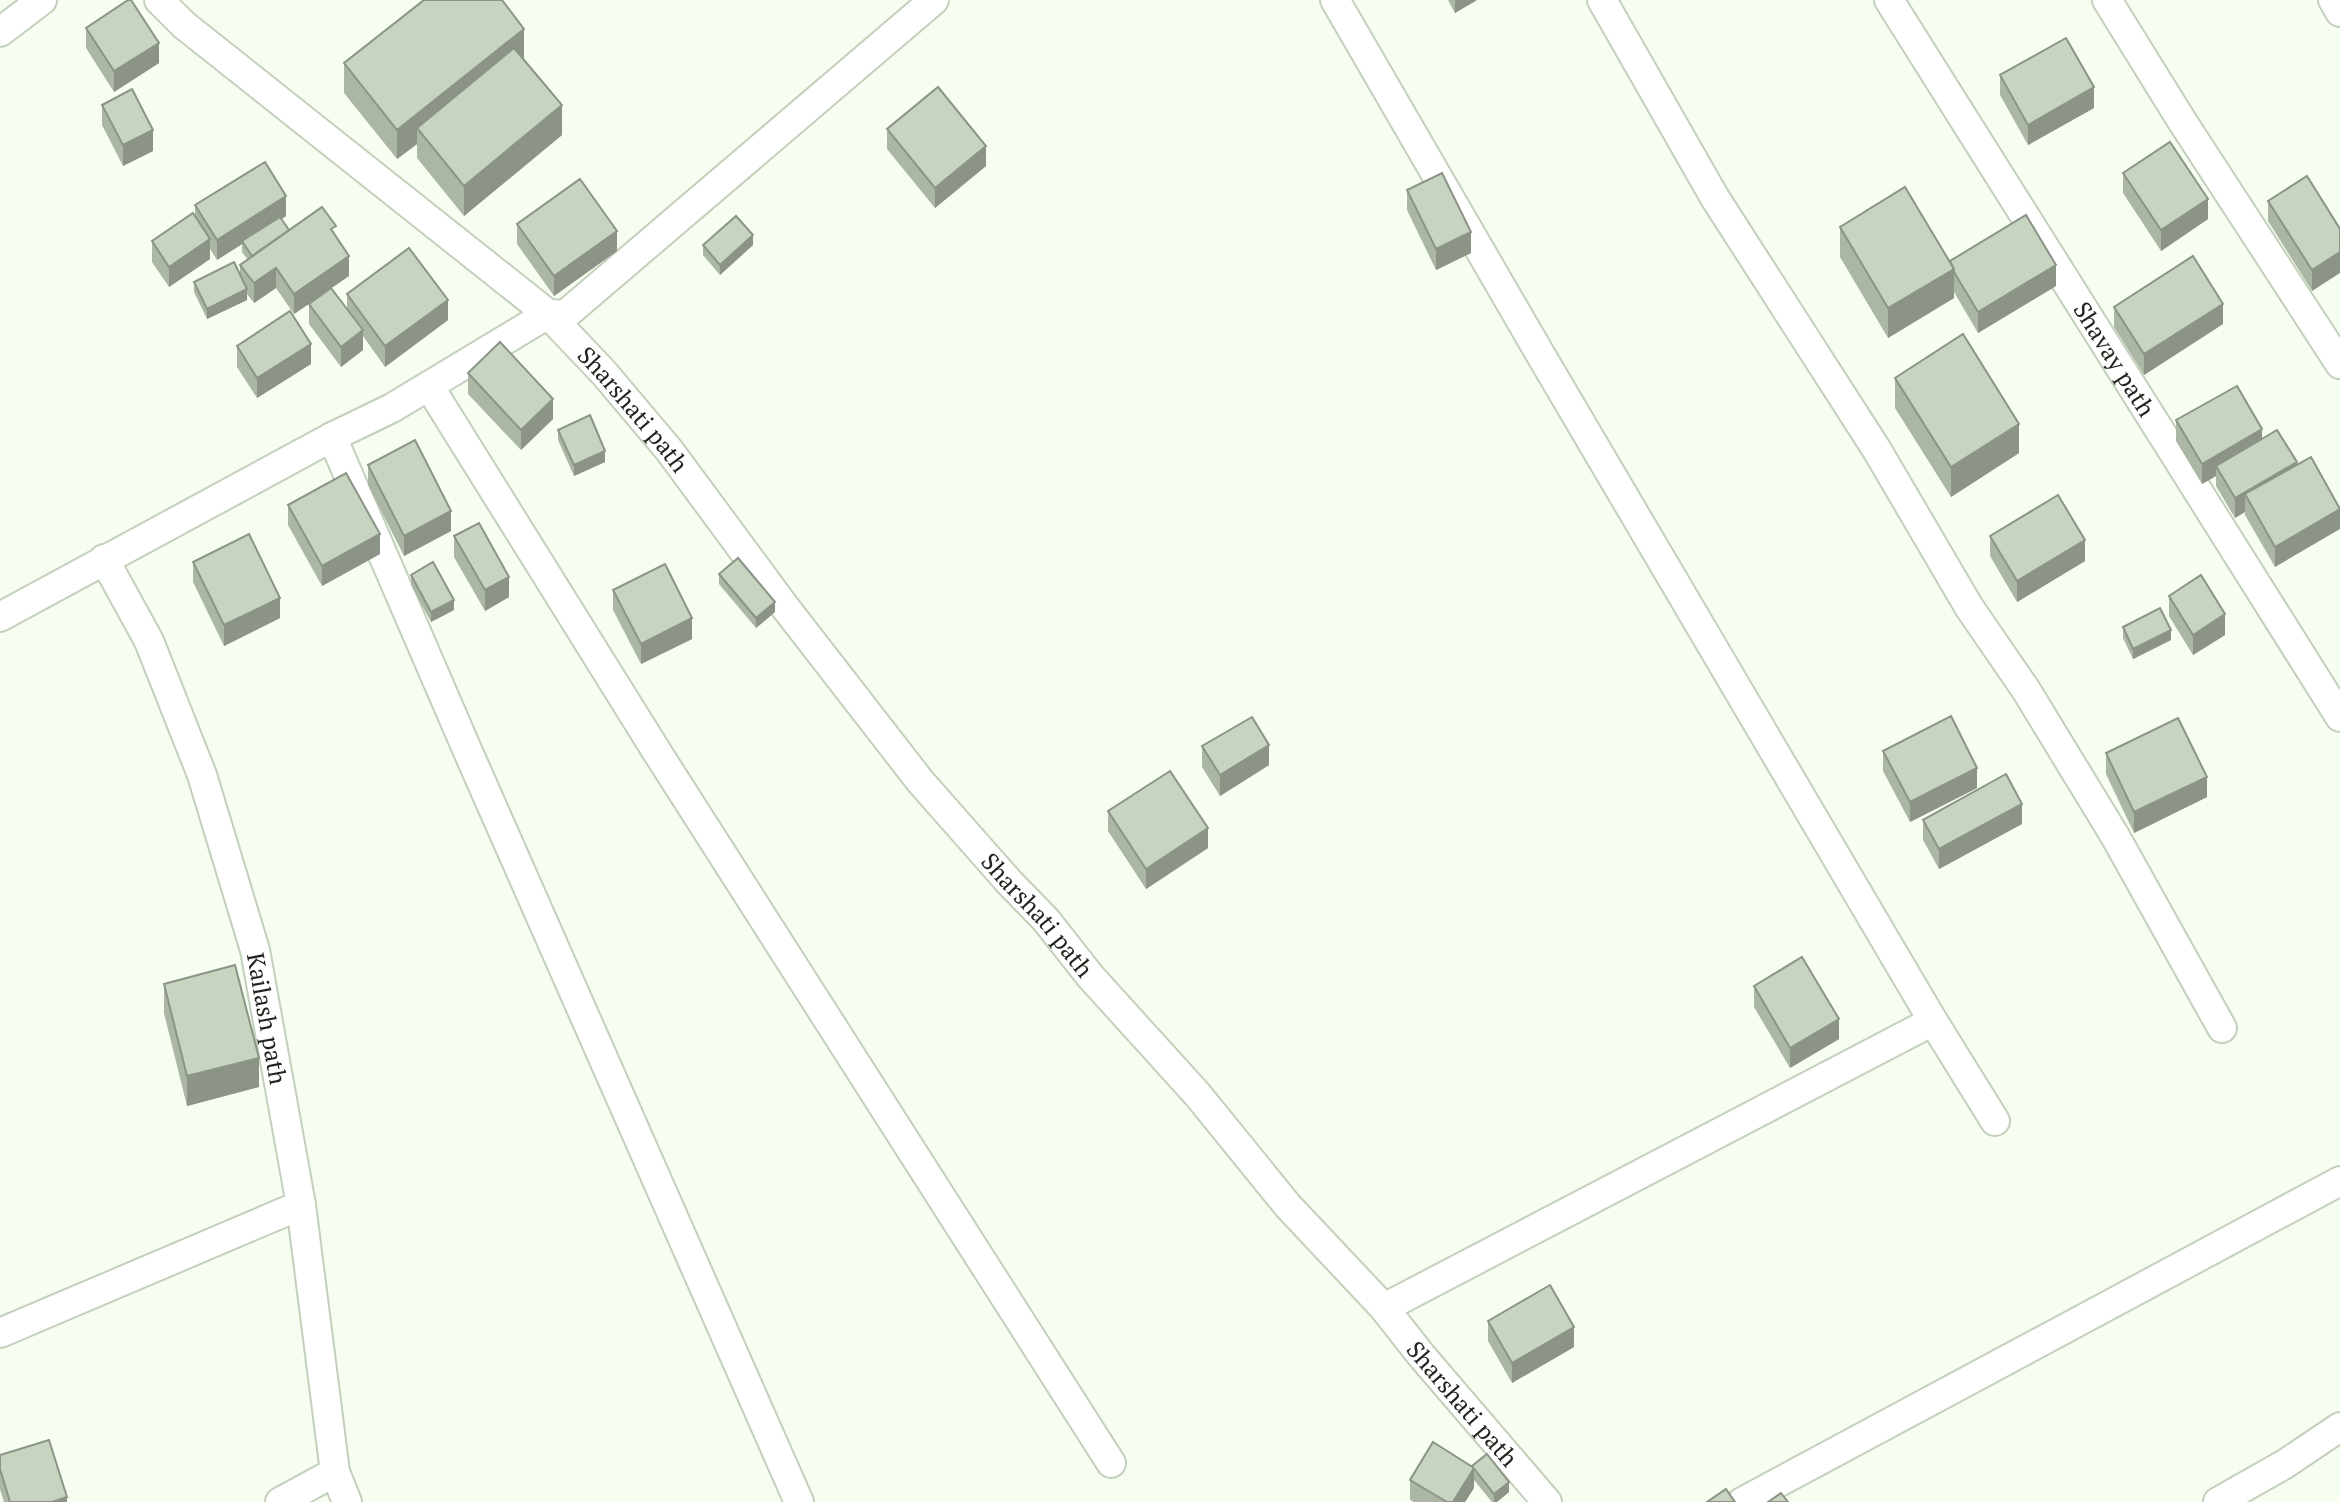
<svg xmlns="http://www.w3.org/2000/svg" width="2340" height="1502" viewBox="0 0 2340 1502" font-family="'PT Serif',serif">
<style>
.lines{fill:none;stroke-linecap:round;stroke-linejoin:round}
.minor-casing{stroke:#c3d0bb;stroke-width:32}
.minor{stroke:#fff;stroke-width:28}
.wall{fill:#abb6a4}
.shaded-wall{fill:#8b9486}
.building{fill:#c7d4bf;stroke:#8b9486;stroke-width:2}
.labels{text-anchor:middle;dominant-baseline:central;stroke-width:6;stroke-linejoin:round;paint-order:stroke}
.street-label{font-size:24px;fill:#1f241c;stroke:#fff}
</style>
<rect width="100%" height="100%" fill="#f6fef1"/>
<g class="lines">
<defs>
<g id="minor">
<path id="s1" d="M 159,0 L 184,25 L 548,314 L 604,373 L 669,450 L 785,607 L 920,781 L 1009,882 L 1046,920 L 1090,976 L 1197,1094 L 1288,1206 L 1384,1308 L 1421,1355 L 1547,1502"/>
<polyline points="1335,0 1539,352 1933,1021 1384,1308"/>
<polyline points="1602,0 1715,198 1877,450 1969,607 2026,690 2115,836 2222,1028"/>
<path id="s2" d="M 1889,0 L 2340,717"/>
<polyline points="2107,0 2182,121 2340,364"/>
<polyline points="2333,0 2340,12"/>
<polyline points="0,32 42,0"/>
<polyline points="429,386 657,752 1111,1463"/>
<polyline points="332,437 469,754 799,1502"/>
<path id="s3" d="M 104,559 L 149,641 L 202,775 L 255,950 L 301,1205 L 335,1472 L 347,1502"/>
<polyline points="0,617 332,437 392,408 548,314 565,315 934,0"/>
<polyline points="1933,1021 1995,1121"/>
<polyline points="0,1333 301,1205"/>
<polyline points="280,1502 335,1472"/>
<polyline points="1742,1502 2340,1181"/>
<polyline points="2218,1502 2285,1464 2340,1427"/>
</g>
</defs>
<!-- minor casing -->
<use href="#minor" class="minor-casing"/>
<!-- minor -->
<use href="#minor" class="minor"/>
</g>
<!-- wall -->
<g class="wall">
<polygon points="1448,0 1477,0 1455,13"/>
<polygon points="86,28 159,63 114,92 86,48"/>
<polygon points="524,59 562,135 464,216 417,158 417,144 397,159 344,93 344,63"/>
<polygon points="2000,75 2094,108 2028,145 2000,95"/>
<polygon points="102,105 153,151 123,166 102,125"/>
<polygon points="887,129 986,166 935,208 887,149"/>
<polygon points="2123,173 2208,219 2161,251 2123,193"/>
<polygon points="1407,190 1471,253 1436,270 1407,210"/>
<polygon points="2268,201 2340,229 2312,291 2268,221"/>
<polygon points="195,205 286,216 282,219 289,230 336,236 349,276 331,288 347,309 347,294 448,320 385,367 363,336 363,350 341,367 309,324 309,304 294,314 276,288 254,303 247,294 247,300 207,319 194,292 194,282 240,276 240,265 248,260 242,252 242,244 217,260 210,249 210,259 169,287 152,262 152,241 195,216"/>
<polygon points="517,224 617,251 554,296 517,244"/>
<polygon points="1840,227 1950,261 2056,286 1978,333 1954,292 1954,298 1888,338 1840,257"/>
<polygon points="703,245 753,245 720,275 703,255"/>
<polygon points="2114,307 2223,324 2144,375 2114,327"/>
<polygon points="237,346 311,364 257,398 237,367"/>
<polygon points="468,373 553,419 521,450 468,394"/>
<polygon points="1895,378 2019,453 1951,497 1895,408"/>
<polygon points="2176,420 2262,439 2277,430 2275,567 2245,515 2245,512 2235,518 2216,486 2216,476 2202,484 2176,441"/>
<polygon points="558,430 605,462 574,476 558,440"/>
<polygon points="368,465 451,531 404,556 368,485"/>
<polygon points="288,505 380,554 322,586 288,525"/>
<polygon points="454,536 509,597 485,611 454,557"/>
<polygon points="1990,536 2085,561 2017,602 1990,556"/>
<polygon points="193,562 280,618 224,646 193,582"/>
<polygon points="719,574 775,612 756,628 719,584"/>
<polygon points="411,575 454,610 431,622 411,585"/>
<polygon points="613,590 692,639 641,664 613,610"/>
<polygon points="2169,596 2225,635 2193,655 2169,616"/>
<polygon points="2123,627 2171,640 2133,659 2123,638"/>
<polygon points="1202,746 1269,765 1220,796 1202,767"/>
<polygon points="1883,751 1977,788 1910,822 1883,771"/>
<polygon points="2106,753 2207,797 2134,833 2106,774"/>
<polygon points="1108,811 1208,848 1146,889 1108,831"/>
<polygon points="1923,820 2022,824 1939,869 1923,840"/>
<polygon points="164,984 259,1087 187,1106 164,1013"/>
<polygon points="1754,986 1839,1039 1790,1068 1754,1007"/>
<polygon points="1488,1321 1574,1347 1512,1383 1488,1341"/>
<polygon points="1433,1442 1509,1492 1497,1502 1492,1502 1474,1480 1474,1488 1465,1502 1414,1502 1410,1500 1410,1480"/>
<polygon points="0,1455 67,1502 4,1502 0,1489"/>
</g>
<!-- shaded-wall -->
<g class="shaded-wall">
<polygon points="1455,0 1477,0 1455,13"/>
<polygon points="524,29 524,59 425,137 417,128 417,144 397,159 397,130"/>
<polygon points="159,43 159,63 114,92 114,71"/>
<polygon points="2094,87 2094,108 2028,145 2028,125"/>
<polygon points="562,105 562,135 464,216 464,186"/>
<polygon points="153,130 153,151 123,166 123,145"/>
<polygon points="986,146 986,166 935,208 935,188"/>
<polygon points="286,196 286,216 217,260 217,240"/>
<polygon points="2208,199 2208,219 2161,251 2161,230"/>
<polygon points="617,231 617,251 554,296 554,276"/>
<polygon points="1471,232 1471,253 1436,270 1436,249"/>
<polygon points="753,235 753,245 720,275 720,265"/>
<polygon points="210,239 210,259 169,287 169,267"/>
<polygon points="2340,252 2340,273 2312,291 2312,270"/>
<polygon points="349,256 349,276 294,314 294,294"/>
<polygon points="2056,265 2056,286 1978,333 1978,312"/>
<polygon points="276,268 276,288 254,303 254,283"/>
<polygon points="1954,269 1954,298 1888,338 1888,308"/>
<polygon points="247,289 247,300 207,319 207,309"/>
<polygon points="448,300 448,320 385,367 385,346"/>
<polygon points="2223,304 2223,324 2144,375 2144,354"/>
<polygon points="363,330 363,350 341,367 341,347"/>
<polygon points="311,344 311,364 257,398 257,378"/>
<polygon points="553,399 553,419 521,450 521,430"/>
<polygon points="2019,424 2019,453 1951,497 1951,467"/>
<polygon points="2262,429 2262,449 2216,466 2216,476 2202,484 2202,464"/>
<polygon points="605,451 605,462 574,476 574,465"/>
<polygon points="2297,462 2297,482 2245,494 2245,512 2235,518 2235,498"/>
<polygon points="2340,509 2340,529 2275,567 2275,547"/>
<polygon points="451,511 451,531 404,556 404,536"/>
<polygon points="380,534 380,554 322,586 322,566"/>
<polygon points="2085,540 2085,561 2017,602 2017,581"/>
<polygon points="509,577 509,597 485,611 485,590"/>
<polygon points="280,598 280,618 224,646 224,625"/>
<polygon points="454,600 454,610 431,622 431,612"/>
<polygon points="775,602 775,612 756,628 756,618"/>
<polygon points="2225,614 2225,635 2193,655 2193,635"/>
<polygon points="692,618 692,639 641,664 641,644"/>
<polygon points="2171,630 2171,640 2133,659 2133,649"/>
<polygon points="1269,745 1269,765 1220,796 1220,775"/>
<polygon points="1977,768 1977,788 1910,822 1910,802"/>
<polygon points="2207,777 2207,797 2134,833 2134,812"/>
<polygon points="2022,804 2022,824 1939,869 1939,849"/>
<polygon points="1208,828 1208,848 1146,889 1146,869"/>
<polygon points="1839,1019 1839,1039 1790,1068 1790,1048"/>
<polygon points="259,1058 259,1087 187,1106 187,1076"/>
<polygon points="1574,1327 1574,1347 1512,1383 1512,1363"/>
<polygon points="1474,1468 1474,1488 1465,1502 1453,1502"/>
<polygon points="1509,1482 1509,1492 1497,1502 1494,1502 1494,1494"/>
<polygon points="67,1497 67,1502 52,1502"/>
</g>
<!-- building -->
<g class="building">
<polygon points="128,0 131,0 159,43 114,71 86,28"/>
<polygon points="424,0 502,0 524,29 397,130 344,63"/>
<polygon points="2066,38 2094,87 2028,125 2000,75"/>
<polygon points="514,48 562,105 464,186 417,128"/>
<polygon points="938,87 986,146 935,188 887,129"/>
<polygon points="132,89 153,130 123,145 102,105"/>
<polygon points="2170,142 2208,199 2161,230 2123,173"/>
<polygon points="265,162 286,196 217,240 195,205"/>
<polygon points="1442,173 1471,232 1436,249 1407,190"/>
<polygon points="2307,176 2340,229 2340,252 2312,270 2268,201"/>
<polygon points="580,179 617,231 554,276 517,224"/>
<polygon points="1905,187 1954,269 1888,308 1840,227"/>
<polygon points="322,207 336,226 331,229 349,256 294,294 276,268 254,283 240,265"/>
<polygon points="193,213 210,239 169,267 152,241"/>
<polygon points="2026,215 2056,265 1978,312 1954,272 1954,269 1950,261"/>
<polygon points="736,216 753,235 720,265 703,245"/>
<polygon points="280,217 289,230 252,256 242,241"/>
<polygon points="409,248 448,300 385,346 347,294"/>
<polygon points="2193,256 2223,304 2144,354 2114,307"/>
<polygon points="234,262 247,289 207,309 194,282"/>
<polygon points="331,288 363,330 341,347 309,304"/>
<polygon points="290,311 311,344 257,378 237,346"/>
<polygon points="1963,334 2019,424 1951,467 1895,378"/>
<polygon points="500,342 553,399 521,430 468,373"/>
<polygon points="2237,386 2262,429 2202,464 2176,420"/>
<polygon points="590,415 605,451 574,465 558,430"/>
<polygon points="2277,430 2297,462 2235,498 2216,466"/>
<polygon points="415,440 451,511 404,536 368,465"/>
<polygon points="2311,457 2340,509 2275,547 2245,494"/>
<polygon points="346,473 380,534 322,566 288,505"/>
<polygon points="2058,495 2085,540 2017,581 1990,536"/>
<polygon points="479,523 509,577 485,590 454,536"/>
<polygon points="249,534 280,598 224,625 193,562"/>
<polygon points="738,558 775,602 756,618 719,574"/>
<polygon points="433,562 454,600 431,612 411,575"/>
<polygon points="665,564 692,618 641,644 613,590"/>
<polygon points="2201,575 2225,614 2193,635 2169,596"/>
<polygon points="2160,608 2171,630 2133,649 2123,627"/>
<polygon points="1951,716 1977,768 1910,802 1883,751"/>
<polygon points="1252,717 1269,745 1220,775 1202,746"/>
<polygon points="2178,718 2207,777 2134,812 2106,753"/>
<polygon points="1170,771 1208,828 1146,869 1108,811"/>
<polygon points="2006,774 2022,804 1939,849 1923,820"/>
<polygon points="1802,957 1839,1019 1790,1048 1754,986"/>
<polygon points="235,965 259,1058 187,1076 164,984"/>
<polygon points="1550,1285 1574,1327 1512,1363 1488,1321"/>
<polygon points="49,1440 67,1497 52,1502 10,1502 0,1469 0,1455"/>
<polygon points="1433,1442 1474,1468 1453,1502 1447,1502 1410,1480"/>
<polygon points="1487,1454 1509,1482 1494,1494 1472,1466"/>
<polygon points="1726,1489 1735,1502 1707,1502"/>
<polygon points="1781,1493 1788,1502 1768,1502"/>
</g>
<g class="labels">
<!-- street labels -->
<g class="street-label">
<text stroke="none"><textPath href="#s2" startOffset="424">Shavay path</textPath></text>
<text stroke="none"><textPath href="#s1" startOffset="628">Sharshati path</textPath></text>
<text stroke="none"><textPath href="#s1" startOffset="1276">Sharshati path</textPath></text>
<text stroke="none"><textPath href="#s3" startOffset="490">Kailash path</textPath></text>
<text stroke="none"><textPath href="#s1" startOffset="1924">Sharshati path</textPath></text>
</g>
</g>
</svg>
